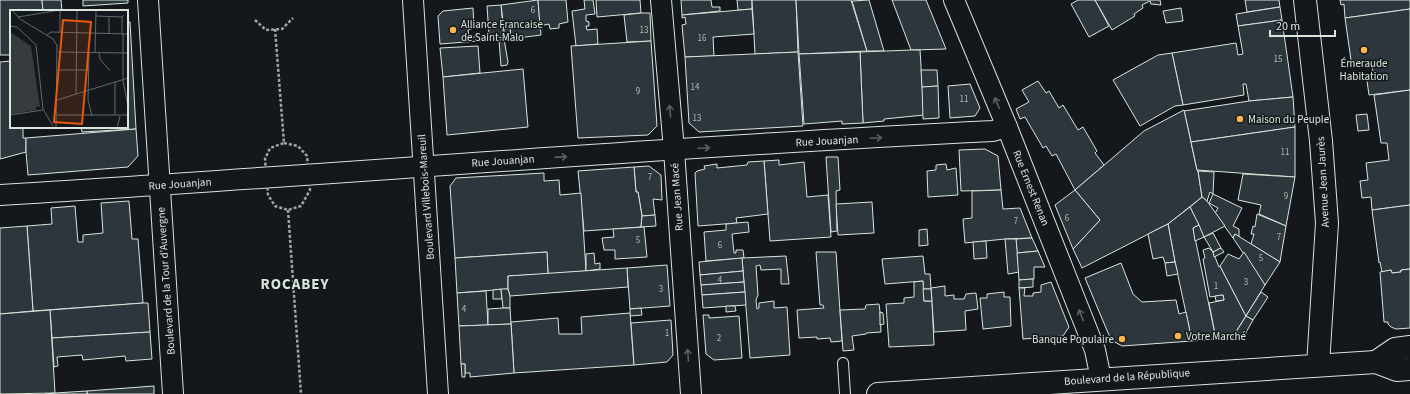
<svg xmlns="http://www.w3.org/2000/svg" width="1410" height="394" viewBox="0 0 1410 394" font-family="'Source Sans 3',sans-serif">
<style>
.building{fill:#2c363c;stroke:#d8e6dc}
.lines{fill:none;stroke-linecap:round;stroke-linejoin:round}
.lane-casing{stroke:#d8e6dc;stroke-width:12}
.street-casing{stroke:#d8e6dc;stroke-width:22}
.secondary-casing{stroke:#d8e6dc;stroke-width:24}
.primary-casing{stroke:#d8e6dc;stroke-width:24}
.path{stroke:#9da8a2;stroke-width:2.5;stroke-dasharray:3 2;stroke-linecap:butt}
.lane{stroke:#14181c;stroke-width:10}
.street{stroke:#14181c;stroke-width:20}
.secondary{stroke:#14181c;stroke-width:22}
.primary{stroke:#14181c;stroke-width:22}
.oneway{stroke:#59605f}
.poi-dot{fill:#ffb74d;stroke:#14181c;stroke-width:1.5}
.labels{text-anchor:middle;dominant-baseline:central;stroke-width:3;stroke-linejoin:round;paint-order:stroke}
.number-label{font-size:9px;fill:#adbab4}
.poi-label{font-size:11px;fill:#d8e6dc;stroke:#14181c;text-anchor:start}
.street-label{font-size:11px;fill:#d8e6dc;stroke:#14181c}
.district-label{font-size:15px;font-weight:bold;letter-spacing:1px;fill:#d8e6dc;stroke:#14181c}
.inset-road{fill:none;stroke:#626a69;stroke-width:1}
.view{fill:#e8590c;fill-opacity:0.15;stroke:#e8590c;stroke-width:2}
.inset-edge{fill:none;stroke:#d8e6dc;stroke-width:2}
</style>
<rect width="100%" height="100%" fill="#14181c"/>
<!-- building -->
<g class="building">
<polygon points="0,0 42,0 43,11 11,11 11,55 0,55"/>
<polygon points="42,0 61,0 62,11 43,11"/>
<polygon points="83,0 128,0 128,3 83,6"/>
<polygon points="538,0 541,35 511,39 510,28 504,29 501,5"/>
<polygon points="538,0 566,0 568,22 559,24 559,28 550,29 549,24 540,26"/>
<polygon points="584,0 593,0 595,14 586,15 586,21 589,22 589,26 586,26 587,30 597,29 598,44 576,46 572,11 585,9"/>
<polygon points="596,0 640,0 641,13 597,17"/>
<polygon points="681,0 711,0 712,7 720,7 720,11 682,15"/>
<polygon points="737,0 752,0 752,9 738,10"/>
<polygon points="752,0 796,0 798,52 755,54"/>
<polygon points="796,0 851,0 867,51 799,54"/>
<polygon points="869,0 884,51 867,51 852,1"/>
<polygon points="892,0 926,0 946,49 911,50"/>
<polygon points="1078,0 1095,0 1109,26 1089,37 1071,4"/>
<polygon points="1095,0 1160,0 1161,5 1151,4 1150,1 1142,5 1143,8 1134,14 1135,16 1112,30"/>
<polygon points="1245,0 1279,0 1280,7 1247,12"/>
<polygon points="1340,0 1410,0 1410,9 1345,18 1344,4 1341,5"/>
<polygon points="501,5 504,39 440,44 438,16 443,11 473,8 474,28 468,30 469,37 476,37 476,36 489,35 487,6"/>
<polygon points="1280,7 1282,20 1238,26 1236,14"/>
<polygon points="1181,8 1183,21 1166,23 1163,11"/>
<polygon points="752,9 754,34 713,37 714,56 685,57 682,25 686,24 685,17 682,18 682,15"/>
<polygon points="1410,9 1410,90 1369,95 1366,74 1373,73 1372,65 1352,67 1345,18"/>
<polygon points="641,13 650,13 651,41 627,42 624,15"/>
<polygon points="1282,20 1293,97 1249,101 1246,84 1243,84 1244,95 1183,105 1172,53 1236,43 1238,55 1243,54 1238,26"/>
<polygon points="127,22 130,22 136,129 82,132 81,127 127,127"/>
<polygon points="510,28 511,39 504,39 504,29"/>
<polygon points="504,39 508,62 507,65 501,66 499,40"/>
<polygon points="651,41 657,126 648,135 578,138 571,46"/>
<polygon points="478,46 480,73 443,77 440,48"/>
<polygon points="911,50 920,50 924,115 884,119 884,121 863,123 860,52"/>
<polygon points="798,52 803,126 699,132 689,123 685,57"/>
<polygon points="860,52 863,123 842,124 842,121 804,124 799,54"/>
<polygon points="1172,53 1183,105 1175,106 1140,126 1113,80 1158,55"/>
<polygon points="11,61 11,127 23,127 23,138 26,138 26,152 0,159 0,62"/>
<polygon points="523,69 528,127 447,135 443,77"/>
<polygon points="921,70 937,70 938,86 922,87"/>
<polygon points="1038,81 1046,93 1049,91 1059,108 1063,105 1078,130 1083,127 1097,151 1095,153 1104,165 1075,190 1056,154 1052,156 1046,146 1043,148 1025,117 1020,119 1016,109 1029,102 1022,90"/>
<polygon points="970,84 980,108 975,116 950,118 948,86"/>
<polygon points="938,86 939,118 923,119 922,87"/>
<polygon points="1410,90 1410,205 1372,210 1371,197 1362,198 1360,181 1368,180 1366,163 1389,160 1387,143 1381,143 1374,95"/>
<polygon points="1293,97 1295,127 1191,142 1184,111 1249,101"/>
<polygon points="1184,110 1197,170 1198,171 1202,197 1168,224 1082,268 1073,249 1100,220 1075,190 1144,131"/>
<polygon points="1367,114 1369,130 1358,131 1356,115"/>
<polygon points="1295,127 1295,177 1197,170 1191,142"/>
<polygon points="136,129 138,156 128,167 28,175 26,152 26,138"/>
<polygon points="985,149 998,156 1001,190 961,191 959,150"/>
<polygon points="826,157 838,157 840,190 836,191 837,231 831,232"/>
<polygon points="779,160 779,165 804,162 807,197 828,195 831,237 770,241 764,161"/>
<polygon points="764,161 768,214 736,218 737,223 698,226 695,173 697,171 705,169 704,166 717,164 717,168 747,165 748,162"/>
<polygon points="946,164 947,170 956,168 958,195 928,197 927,171 936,170 936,165"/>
<polygon points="649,166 661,175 662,200 653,199 655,215 642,216 638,192 636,192 634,167"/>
<polygon points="634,167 636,192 638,192 642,216 641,227 584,231 578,171"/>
<polygon points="1198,171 1214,172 1213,194 1210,192 1207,201 1202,197"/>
<polygon points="544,173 544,181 559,180 560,195 581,193 586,271 548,274 547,252 455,258 450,186 456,178"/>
<polygon points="1243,174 1295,177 1286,226 1259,214 1261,205 1238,200"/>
<polygon points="1001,190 1003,209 1020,208 1032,238 1005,239 965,243 963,219 972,218 972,191"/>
<polygon points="1075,190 1100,220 1073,249 1055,205"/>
<polygon points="1213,194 1242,208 1233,226 1239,229 1239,237 1235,234 1233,238 1215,213 1218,208 1209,203"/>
<polygon points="1202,197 1207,201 1225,226 1204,237 1190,207"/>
<polygon points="129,201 132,239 138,239 143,303 33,311 27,226 52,224 51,208 75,206 78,242 83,242 83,235 103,233 101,203"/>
<polygon points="872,202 874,233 838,235 836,204"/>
<polygon points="1410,205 1410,269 1401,270 1401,272 1392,273 1391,270 1382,272 1380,262 1379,263 1372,210"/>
<polygon points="1190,207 1199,225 1193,228 1216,339 1192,341 1175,262 1168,224"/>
<polygon points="1257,214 1286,226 1280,262 1251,244 1254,234 1251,234 1253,226 1255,227"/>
<polygon points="655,215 656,226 641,227 642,216"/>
<polygon points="748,222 749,232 732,234 734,253 736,253 736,250 743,250 744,258 706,261 704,232 726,230 726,224"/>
<polygon points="1168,224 1175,262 1165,263 1163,257 1153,259 1148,234"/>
<polygon points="1199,225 1204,237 1195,241 1193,228"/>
<polygon points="27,226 33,311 0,314 0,228"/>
<polygon points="644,227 647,257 615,259 615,250 604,250 602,238 614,237 613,229"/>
<polygon points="927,229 928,245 919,246 919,230"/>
<polygon points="1213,233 1221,248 1213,252 1204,237"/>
<polygon points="1235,234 1280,262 1265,285 1233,238"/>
<polygon points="1032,238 1038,251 1017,253 1016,239"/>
<polygon points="1005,239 1016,239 1019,272 1008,274"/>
<polygon points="986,241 987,258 974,259 973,242"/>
<polygon points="1209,248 1213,252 1219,267 1220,266 1246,316 1232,338 1216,339 1209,303 1224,300 1223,295 1210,297 1203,259 1205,258 1203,250"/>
<polygon points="1221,248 1224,252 1214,257 1213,252"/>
<polygon points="1038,251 1045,267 1034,267 1034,279 1019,280 1017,253"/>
<polygon points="547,252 548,274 508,276 508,289 457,293 455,258"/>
<polygon points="816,252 836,252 842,341 831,342 830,338 817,339 817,337 799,338 797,310 824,308 823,305 820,305"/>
<polygon points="1244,252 1265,285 1246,316 1220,266 1228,254 1239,259"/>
<polygon points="594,253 595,264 600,263 600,269 586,271 586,254"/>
<polygon points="786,256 789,284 781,284 781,269 761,270 760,265 756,266 758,295 756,300 757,309 759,308 759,303 774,301 774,308 787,307 790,355 750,358 742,258"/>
<polygon points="923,256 925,274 930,274 931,289 923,289 923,281 885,284 882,259"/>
<polygon points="742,258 743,271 700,275 699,262"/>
<polygon points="1175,262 1178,274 1167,276 1165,263"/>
<polygon points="1121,263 1133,294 1142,302 1176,300 1179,314 1186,312 1192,341 1122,346 1111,340 1085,278"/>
<polygon points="667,265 670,306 630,309 627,268"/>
<polygon points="627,268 628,287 510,296 508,289 508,276"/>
<polygon points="1410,269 1410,328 1396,329 1391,327 1388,324 1388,322 1384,322 1380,272 1391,270 1392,273 1401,272 1401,270"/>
<polygon points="743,271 744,282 701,285 700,275"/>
<polygon points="1033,279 1033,287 1019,288 1019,280"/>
<polygon points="923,281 924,301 932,301 934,345 889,347 886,304 904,303 904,298 914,297 914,282"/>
<polygon points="744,282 745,292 702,295 701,285"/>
<polygon points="1051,282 1069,327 1063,336 1023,339 1019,288 1025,288 1024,296 1033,296 1033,293 1041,292 1041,285"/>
<polygon points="945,286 945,296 954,295 954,299 964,299 966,294 976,293 978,309 965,311 966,330 934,332 931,288"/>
<polygon points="501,289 502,299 493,299 493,290"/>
<polygon points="501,289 508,289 510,296 510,308 503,308"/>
<polygon points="923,289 931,289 932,301 924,301"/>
<polygon points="486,291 488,325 459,326 457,293"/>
<polygon points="745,292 746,305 703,308 702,295"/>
<polygon points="1004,292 1004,297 1010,297 1011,326 983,329 980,298 987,298 987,294"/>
<polygon points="1261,292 1268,297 1253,320 1246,316"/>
<polygon points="1223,295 1224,300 1216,301 1215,296"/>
<polygon points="143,303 148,303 150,332 52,338 50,310"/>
<polygon points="879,304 880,312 881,332 866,333 866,334 852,336 854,350 843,351 840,310 865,309 866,305"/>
<polygon points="726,306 735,306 736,311 726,312"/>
<polygon points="503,308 510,308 511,324 488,325 488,309"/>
<polygon points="641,308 642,315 630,316 630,309"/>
<polygon points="50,310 55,393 0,394 0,314"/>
<polygon points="880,312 883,313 884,324 880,325"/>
<polygon points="630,313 634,365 514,373 511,322 558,318 559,334 582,334 581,317"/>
<polygon points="703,315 709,315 709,318 739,316 742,358 714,360 706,354"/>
<polygon points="1246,316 1253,320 1244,336 1236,332"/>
<polygon points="671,320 673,355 667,362 634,365 631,323"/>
<polygon points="511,324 514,373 470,377 470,373 465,373 465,364 461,364 459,326"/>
<polygon points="150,332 152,359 126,361 125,356 83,360 82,355 57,357 58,366 54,367 52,338"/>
<polygon points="461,364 465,364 465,377 462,377"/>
<polygon points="154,386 154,394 87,394 87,391"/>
<polygon points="87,391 87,394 45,394 55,393"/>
</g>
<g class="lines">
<defs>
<polyline id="lane" points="843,363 845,394"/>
<g id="street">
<polyline points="148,0 173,394"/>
<polyline points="413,0 438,394"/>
<polyline points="661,0 674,150 691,394"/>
<polyline points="954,0 1007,127 1095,350 1101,379"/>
<path d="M 0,195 C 331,175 662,147 993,131 L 1007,127"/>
</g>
<polyline id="secondary" points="1305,0 1321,141 1327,223 1318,365"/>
<g id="primary">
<polyline points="1376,362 1395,349 1410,347"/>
<polyline points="878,394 1376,362 1397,370 1410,369"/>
</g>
</defs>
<!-- lane casing -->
<use href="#lane" class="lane-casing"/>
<!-- street casing -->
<use href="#street" class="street-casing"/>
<!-- secondary casing -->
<use href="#secondary" class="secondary-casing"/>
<!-- primary casing -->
<use href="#primary" class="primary-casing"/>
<!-- path -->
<g class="path">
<polyline points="255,20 266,30 282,29 293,18"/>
<polyline points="275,29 284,143"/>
<polygon points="284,143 298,146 307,156 310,190 301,206 288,210 275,206 268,195 265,159 270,148"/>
<polyline points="288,210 301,394"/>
</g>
<!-- lane -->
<use href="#lane" class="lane"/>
<!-- street -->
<use href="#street" class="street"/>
<!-- secondary -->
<use href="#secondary" class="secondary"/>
<!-- primary -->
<use href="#primary" class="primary"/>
</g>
<!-- one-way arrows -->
<defs><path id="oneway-shaft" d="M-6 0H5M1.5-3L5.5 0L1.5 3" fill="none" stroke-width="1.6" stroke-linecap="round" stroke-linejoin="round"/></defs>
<g class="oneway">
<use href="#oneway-shaft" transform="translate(997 103) rotate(-113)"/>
<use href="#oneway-shaft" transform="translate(670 111) rotate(-95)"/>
<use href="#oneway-shaft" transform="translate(876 138) rotate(-3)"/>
<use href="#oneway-shaft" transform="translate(704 148) rotate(-3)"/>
<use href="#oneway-shaft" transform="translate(561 157) rotate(-4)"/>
<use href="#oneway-shaft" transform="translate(1081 315) rotate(-112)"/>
<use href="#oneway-shaft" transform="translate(688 355) rotate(-94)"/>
</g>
<!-- markers -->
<g class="poi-dot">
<circle cx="453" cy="30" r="4"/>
<circle cx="1364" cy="50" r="4"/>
<circle cx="1240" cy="119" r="4"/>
<circle cx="1178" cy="336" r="4"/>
<circle cx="1122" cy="339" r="4"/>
</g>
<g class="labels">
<!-- number labels -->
<g class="number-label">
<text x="533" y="10">6</text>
<text x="644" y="30">13</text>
<text x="702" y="38">16</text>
<text x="1278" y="59">15</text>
<text x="695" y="87">14</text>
<text x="638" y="91">9</text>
<text x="964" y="99">11</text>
<text x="697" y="118">13</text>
<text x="1285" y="152">11</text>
<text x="650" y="177">7</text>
<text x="1286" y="196">9</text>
<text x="1067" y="218">6</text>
<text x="1016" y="221">7</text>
<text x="1279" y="237">7</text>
<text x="638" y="240">5</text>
<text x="720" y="245">6</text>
<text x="1261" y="258">5</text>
<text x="720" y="280">4</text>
<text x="1246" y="282">3</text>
<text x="1216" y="286">1</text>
<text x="661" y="289">3</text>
<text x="464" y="309">4</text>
<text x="667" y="333">1</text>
<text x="719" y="338">2</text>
</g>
<!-- poi labels -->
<g class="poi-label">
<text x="461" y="24">Alliance Francaise<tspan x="461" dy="13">de Saint-Malo</tspan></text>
<text x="1364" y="63" text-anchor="middle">Émeraude<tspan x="1364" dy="13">Habitation</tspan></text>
<text x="1248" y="119">Maison du Peuple</text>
<text x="1186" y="336">Votre Marché</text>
<text x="1114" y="339" text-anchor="end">Banque Populaire</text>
</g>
<!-- street labels -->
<g class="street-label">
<text transform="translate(827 141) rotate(-3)">Rue Jouanjan</text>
<text transform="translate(503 161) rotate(-4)">Rue Jouanjan</text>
<text transform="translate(1323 182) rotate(-93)">Avenue Jean Jaurès</text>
<text transform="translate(180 184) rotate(-4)">Rue Jouanjan</text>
<text transform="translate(1031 188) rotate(68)">Rue Ernest Renan</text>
<text transform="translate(426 197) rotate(-94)">Boulevard Villebois-Mareuil</text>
<text transform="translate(677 197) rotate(-94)">Rue Jean Macé</text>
<text transform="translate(166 281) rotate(-94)">Boulevard de la Tour d'Auvergne</text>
<text transform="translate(1127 377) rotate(-4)">Boulevard de la République</text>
</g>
<!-- district labels -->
<g class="district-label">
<text x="295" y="284">ROCABEY</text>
</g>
</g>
<!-- overview -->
<g transform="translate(10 10)">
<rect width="118" height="118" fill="#14181c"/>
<path d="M 0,22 L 21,36 L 30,97 L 26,97 L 26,100 L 0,104 Z" fill="#363b3e"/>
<path class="inset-road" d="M 2,0 L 10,9 L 43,29 L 47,35 L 46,118M 86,6 L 112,7 L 114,5M 8,7 L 50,0M 0,16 L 7,17 L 26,35 L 33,99 L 43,116M 50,22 L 50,0M 99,24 L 99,7M 112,24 L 112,7M 113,24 L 113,71 L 118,96M 37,25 L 41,22 L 118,24M 48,42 L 118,43M 79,42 L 78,90 L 82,106M 85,42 L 86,0M 89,43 L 90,49 L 100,61M 48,60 L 78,60M 105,72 L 105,105M 66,84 L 67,0M 47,90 L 118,68M 0,105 L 33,100M 47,105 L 118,105M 107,118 L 110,106"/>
<path class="view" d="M 53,10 L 81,12 L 72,114 L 44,112 Z"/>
<rect width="118" height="118" class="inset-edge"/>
</g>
<!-- scale -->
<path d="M1270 30v6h65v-6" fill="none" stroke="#d8e6dc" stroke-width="2"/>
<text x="1276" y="30" font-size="12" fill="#d8e6dc" stroke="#14181c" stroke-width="3" paint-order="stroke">20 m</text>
</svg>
